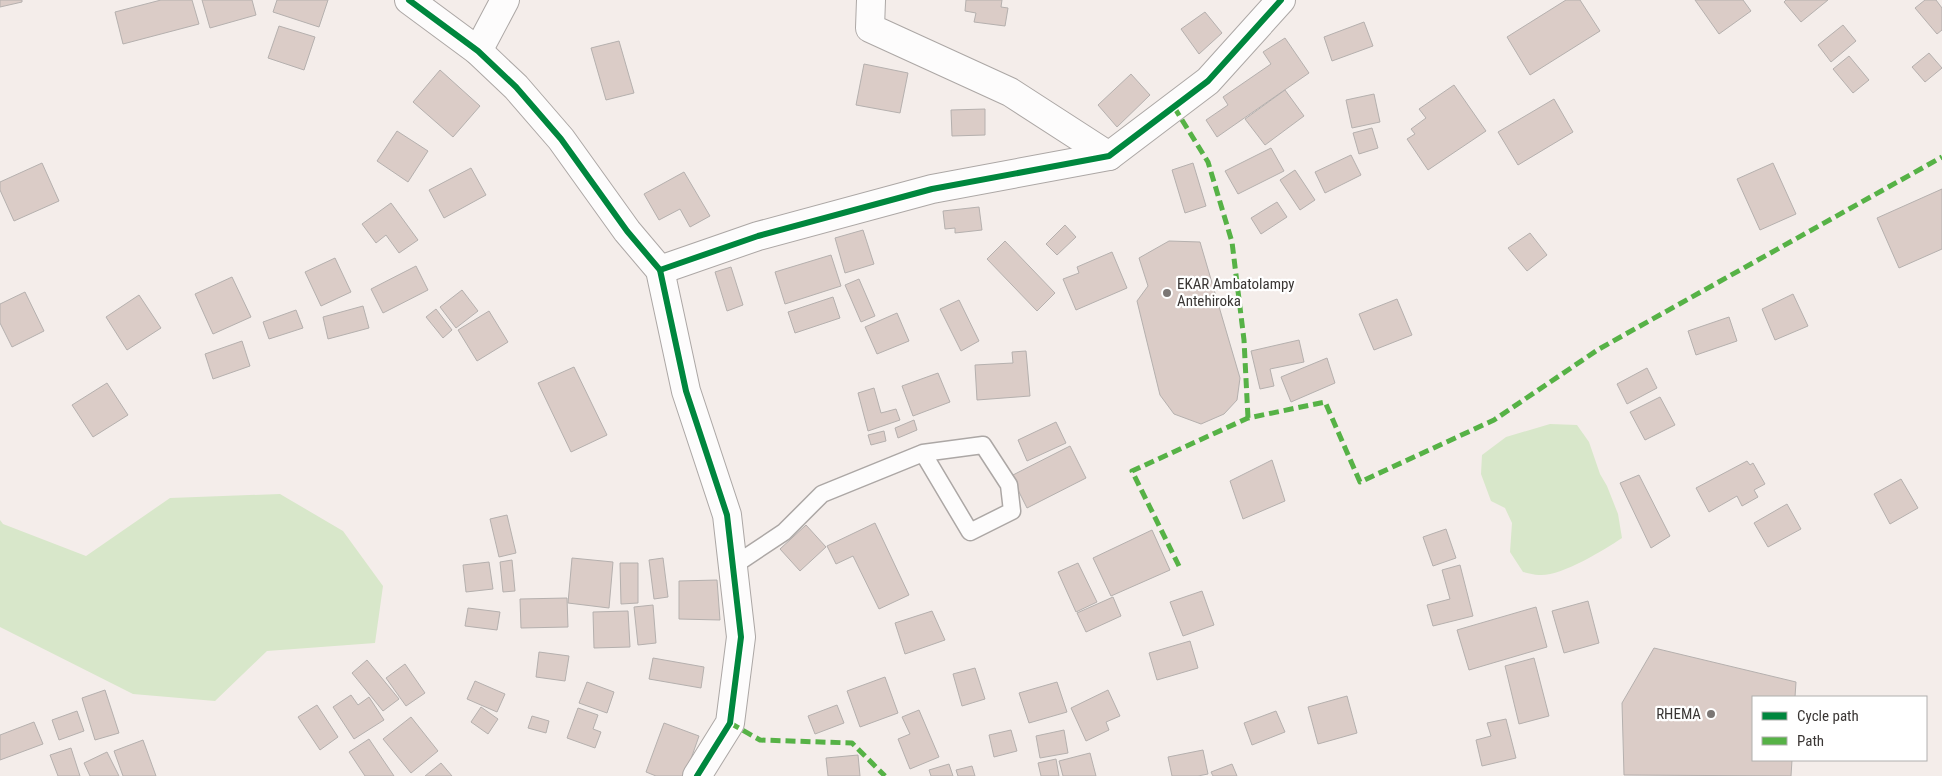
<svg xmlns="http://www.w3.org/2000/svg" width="1942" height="776" viewBox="0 0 1942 776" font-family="'Roboto Condensed',sans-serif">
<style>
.green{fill:#d8e7ca}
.building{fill:#dbccc7;stroke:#b5b0ae}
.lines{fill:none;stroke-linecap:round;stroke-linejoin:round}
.service-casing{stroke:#aca7a5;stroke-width:19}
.minor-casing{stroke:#aca7a5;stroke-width:30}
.tertiary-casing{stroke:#aca7a5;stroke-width:30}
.service{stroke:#fdfcfc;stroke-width:16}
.minor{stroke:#fdfcfc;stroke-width:28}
.tertiary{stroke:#fdfcfc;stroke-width:28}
.quiet{stroke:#56b246;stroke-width:5;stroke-dasharray:10 5;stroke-linecap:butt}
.cycleway-casing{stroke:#fff;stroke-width:9}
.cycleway{stroke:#00873e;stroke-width:6}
.poi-dot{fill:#7b7674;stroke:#fff;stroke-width:2}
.labels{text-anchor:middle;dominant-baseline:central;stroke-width:4.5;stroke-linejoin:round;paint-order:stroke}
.poi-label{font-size:15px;fill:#3a3634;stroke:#fff;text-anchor:start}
</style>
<rect width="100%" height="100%" fill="#f4edea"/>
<!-- green -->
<g class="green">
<path d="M 1550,424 L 1577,425 L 1589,442 L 1600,474 L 1607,486 L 1618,514 L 1622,538 C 1604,550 1560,577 1539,575 C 1534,575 1529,573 1523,572 L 1510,552 L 1512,523 L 1505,508 L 1491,501 L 1481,474 L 1482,455 L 1506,437 Z"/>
<polygon points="280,494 343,531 383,586 375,643 267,651 215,701 133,694 0,627 0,520 3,524 86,556 170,498"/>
</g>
<!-- building -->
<g class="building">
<polygon points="0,0 22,0 22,2 0,7"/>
<polygon points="161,0 192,0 199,24 123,44 115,12"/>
<polygon points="202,0 252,0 256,15 210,28"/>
<polygon points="277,0 328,0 319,27 273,12"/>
<polygon points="966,0 1002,0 1001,7 1008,8 1005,26 974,22 976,13 965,11"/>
<polygon points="1566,0 1580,0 1600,31 1530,75 1507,37"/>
<polygon points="1695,0 1743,0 1751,11 1719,34"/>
<polygon points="1786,0 1828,0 1801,22 1784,2"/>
<polygon points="1925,0 1936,0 1942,8 1942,30 1937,34 1915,8"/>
<polygon points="1205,12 1222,33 1199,54 1181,29"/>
<polygon points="1364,22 1373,46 1332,61 1324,37"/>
<polygon points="1843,25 1856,41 1831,62 1818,45"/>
<polygon points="279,26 315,37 304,70 268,58"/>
<polygon points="1285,38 1309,73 1217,137 1206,120 1228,105 1223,97 1271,64 1263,52"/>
<polygon points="619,41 634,93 606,100 591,48"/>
<polygon points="1929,53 1942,68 1925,82 1912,67"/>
<polygon points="1849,56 1869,80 1853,93 1833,69"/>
<polygon points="864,64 908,73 900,113 856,105"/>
<polygon points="440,70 480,106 453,137 413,102"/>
<polygon points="1131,74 1150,95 1117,127 1098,105"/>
<polygon points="1454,85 1486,131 1428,170 1407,139 1415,134 1411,129 1426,118 1419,109"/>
<polygon points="1285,90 1304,116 1265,145 1245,119"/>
<polygon points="1374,94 1380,122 1352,128 1346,100"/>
<polygon points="1554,99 1573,132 1518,165 1498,132"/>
<polygon points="985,109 985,135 952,136 951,110"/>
<polygon points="1372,128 1378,148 1359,154 1353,133"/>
<polygon points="397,131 428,151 408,182 377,161"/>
<polygon points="1271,148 1284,171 1238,194 1225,171"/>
<polygon points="1351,155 1361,175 1325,193 1315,172"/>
<polygon points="42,163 59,201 14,221 0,190 0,182"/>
<polygon points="1193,163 1206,206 1185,213 1172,170"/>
<polygon points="1773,163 1796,214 1760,230 1737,179"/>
<polygon points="471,168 486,195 444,218 429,190"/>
<polygon points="1295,170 1315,200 1300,210 1280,180"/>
<polygon points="684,172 710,216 690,227 680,209 659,220 644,194"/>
<polygon points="1942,189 1942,249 1899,268 1877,218"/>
<polygon points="1277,202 1287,217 1261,234 1251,218"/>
<polygon points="391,203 418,240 399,253 386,235 376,243 362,224"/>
<polygon points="979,207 982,230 955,233 955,228 945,229 943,211"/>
<polygon points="1065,225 1076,237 1057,255 1046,244"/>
<polygon points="863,230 874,264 845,273 835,238"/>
<polygon points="1530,233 1547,255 1527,271 1508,248"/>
<polygon points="1005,241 1055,293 1037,311 987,259"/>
<polygon points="1169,241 1200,242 1240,378 1237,400 1224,414 1201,424 1174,414 1160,395 1137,301 1148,286 1139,258"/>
<polygon points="1112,252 1127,288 1076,310 1063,279 1079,273 1077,267"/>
<polygon points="831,255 841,286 785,304 775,272"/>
<polygon points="335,258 351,292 321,306 305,272"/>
<polygon points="416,266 428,290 383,313 371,289"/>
<polygon points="731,267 743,305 727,311 715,272"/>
<polygon points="232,277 251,317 213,334 195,294"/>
<polygon points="859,279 875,316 861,322 845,285"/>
<polygon points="462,290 478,311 456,328 440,307"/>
<polygon points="25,292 44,331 12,347 0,323 0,304"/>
<polygon points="1793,294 1808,326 1775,340 1762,309"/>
<polygon points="139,295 161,328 127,350 106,317"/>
<polygon points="833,297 840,318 795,333 788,312"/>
<polygon points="1397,299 1412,335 1374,350 1359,314"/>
<polygon points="959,300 979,341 961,351 940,309"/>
<polygon points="363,306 369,328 328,339 323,317"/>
<polygon points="436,309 452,330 443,338 426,317"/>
<polygon points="296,310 303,328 269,339 263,322"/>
<polygon points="489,311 508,342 477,361 458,330"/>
<polygon points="897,313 909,341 877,354 865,327"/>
<polygon points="1729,317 1737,341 1696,355 1688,331"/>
<polygon points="1299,340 1304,362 1270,369 1274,386 1260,389 1251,351"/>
<polygon points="242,341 250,366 213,379 205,354"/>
<polygon points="1026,351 1030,396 977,400 975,365 1013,363 1012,352"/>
<polygon points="1327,358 1335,383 1291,402 1281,377"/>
<polygon points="574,367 607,435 571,452 538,383"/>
<polygon points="1647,368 1657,388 1627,404 1617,384"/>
<polygon points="938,373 950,402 913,416 902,386"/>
<polygon points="107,383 128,415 93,437 72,405"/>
<polygon points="874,388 881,413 896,409 900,420 868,431 858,393"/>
<polygon points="1660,397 1675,425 1645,440 1630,412"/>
<polygon points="914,420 917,430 898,438 895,428"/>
<polygon points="1056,422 1066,443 1027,461 1018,440"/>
<polygon points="884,431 886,441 871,445 868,435"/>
<polygon points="1070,446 1086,478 1027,508 1011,476"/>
<polygon points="1272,460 1285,501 1243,519 1230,481"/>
<polygon points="1747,461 1750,465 1753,463 1765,484 1754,490 1758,497 1742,506 1737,496 1709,512 1696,488"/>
<polygon points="1639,475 1670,536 1651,548 1620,483"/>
<polygon points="1901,479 1918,508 1890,524 1874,494"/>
<polygon points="1787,504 1801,529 1768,547 1754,523"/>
<polygon points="507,515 516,553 499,557 490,519"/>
<polygon points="875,523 909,595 879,609 853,556 836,564 827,546"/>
<polygon points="806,525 826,547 800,571 780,549"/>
<polygon points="1446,529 1456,558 1433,566 1423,537"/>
<polygon points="1152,530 1170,570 1111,596 1093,558"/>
<polygon points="572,558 613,562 609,608 568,603"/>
<polygon points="663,558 668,597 654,599 649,560"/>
<polygon points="512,560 515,591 503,592 500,562"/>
<polygon points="489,562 493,589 466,592 463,565"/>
<polygon points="620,563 638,563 638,603 621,604"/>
<polygon points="1078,563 1097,602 1076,612 1058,572"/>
<polygon points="1460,565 1473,616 1433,626 1427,605 1450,599 1442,570"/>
<polygon points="717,580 720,620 679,619 679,581"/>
<polygon points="1202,591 1214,625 1183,636 1170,602"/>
<polygon points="1113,597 1121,616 1086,632 1077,613"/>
<polygon points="567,598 568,627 521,628 520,599"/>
<polygon points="1588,601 1599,643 1564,653 1552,611"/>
<polygon points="653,605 656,643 638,645 634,607"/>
<polygon points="1536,607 1547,647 1469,670 1457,630"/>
<polygon points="468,608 500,612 497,630 465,626"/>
<polygon points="628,611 630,647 594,648 593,612"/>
<polygon points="932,611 945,640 905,654 895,623"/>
<polygon points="1190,641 1198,668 1157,680 1149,653"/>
<polygon points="1654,648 1796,682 1795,697 1753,697 1753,760 1792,760 1791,776 1624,775 1622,703"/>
<polygon points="539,652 569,656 565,681 536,677"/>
<polygon points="653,658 704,667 701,688 649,679"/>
<polygon points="1534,658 1549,716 1519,724 1505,666"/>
<polygon points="367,660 399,699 383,711 352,673"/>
<polygon points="405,664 425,693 406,706 386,678"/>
<polygon points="975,668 985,699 962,706 953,674"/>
<polygon points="885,677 898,713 860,727 847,691"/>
<polygon points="475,681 505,694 497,712 467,699"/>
<polygon points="587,682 614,692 607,713 579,703"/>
<polygon points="1057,682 1067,712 1029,723 1019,693"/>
<polygon points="105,690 119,733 95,740 82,698"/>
<polygon points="1108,690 1120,716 1106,722 1109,730 1086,741 1071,708"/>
<polygon points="351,695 358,705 369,697 384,720 354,739 333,707"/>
<polygon points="1347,696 1357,733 1318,744 1308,707"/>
<polygon points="317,705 338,737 320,750 298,717"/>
<polygon points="837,705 844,723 815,734 808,716"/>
<polygon points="481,707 498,719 488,734 471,722"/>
<polygon points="578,708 598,715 593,729 601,732 595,748 567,738"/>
<polygon points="919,710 939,757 910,769 898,739 910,734 902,717"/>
<polygon points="77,711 84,731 59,740 52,720"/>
<polygon points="1276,711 1285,732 1252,745 1244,723"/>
<polygon points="532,716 549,721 546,733 528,728"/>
<polygon points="411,717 438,751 411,773 383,739"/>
<polygon points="1506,719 1516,758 1482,766 1476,740 1491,736 1487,723"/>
<polygon points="34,722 43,744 0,760 0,735"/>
<polygon points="664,723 699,736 685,776 656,776 646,772"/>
<polygon points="1011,730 1017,751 994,757 989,735"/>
<polygon points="1064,730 1068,753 1040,758 1036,736"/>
<polygon points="369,739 394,776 365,776 349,752"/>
<polygon points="143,740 156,776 123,776 114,751"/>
<polygon points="71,748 80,776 58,776 50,755"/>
<polygon points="1203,750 1208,774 1198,776 1172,776 1168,757"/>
<polygon points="107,752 119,776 90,776 84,763"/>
<polygon points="1090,753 1096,776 1063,776 1059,761"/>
<polygon points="858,755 860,776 828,776 826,758"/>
<polygon points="1056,759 1059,776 1041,776 1038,763"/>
<polygon points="441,763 452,776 425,776"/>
<polygon points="949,764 953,776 931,776 929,770"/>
<polygon points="1232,764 1237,776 1213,776 1211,772"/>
<polygon points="972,766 975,776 958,776 956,770"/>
</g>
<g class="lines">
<defs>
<polyline id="service" points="733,566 784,532 822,494 923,453 983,445 1009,485 1012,511 970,532 923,453"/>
<g id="minor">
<polyline points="871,0 870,28 1010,92 1109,156"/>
<polyline points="478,51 505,0"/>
<polyline points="660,270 758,236 932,189 1109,156 1208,81 1281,0"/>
</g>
<polyline id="tertiary" points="409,0 478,51 516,87 561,139 627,231 660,270 686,391 727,515 741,637 730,723 697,776"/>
</defs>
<!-- service casing -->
<use href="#service" class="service-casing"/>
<!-- minor casing -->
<use href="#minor" class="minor-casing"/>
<!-- tertiary casing -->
<use href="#tertiary" class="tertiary-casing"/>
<!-- service -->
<use href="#service" class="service"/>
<!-- minor -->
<use href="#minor" class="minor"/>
<!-- tertiary -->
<use href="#tertiary" class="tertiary"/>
<!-- quiet -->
<g class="quiet">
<polyline points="1174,107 1208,162 1232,242 1244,340 1248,418"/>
<polyline points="1179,566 1132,471 1248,418 1325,402 1360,482 1494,420 1599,349 1942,157"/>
<polyline points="730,723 760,740 852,743 885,776"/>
</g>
<defs>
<g id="cycleway">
<polyline points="409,0 478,51 516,87 561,139 627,231 660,270 686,391 727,515 741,637 730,723 697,776"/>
<polyline points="660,270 758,236 932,189 1109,156 1208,81 1281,0"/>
</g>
</defs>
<!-- cycleway casing -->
<use href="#cycleway" class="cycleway-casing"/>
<!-- cycleway -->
<use href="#cycleway" class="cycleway"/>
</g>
<!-- markers -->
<g class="poi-dot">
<circle cx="1167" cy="293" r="5"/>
<circle cx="1711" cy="714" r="5"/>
</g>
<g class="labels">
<!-- poi labels -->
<g class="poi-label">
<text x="1177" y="284">EKAR Ambatolampy<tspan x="1177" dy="17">Antehiroka</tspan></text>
<text x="1701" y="714" text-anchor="end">RHEMA</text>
</g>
</g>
<!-- legend -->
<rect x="1752" y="696" width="175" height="65" fill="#ffffff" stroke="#b0afae"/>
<rect x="1762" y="712" width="25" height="8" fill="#00873e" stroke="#b0afae"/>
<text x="1797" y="721" font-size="15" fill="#3a3634">Cycle path</text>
<rect x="1762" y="737" width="25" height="8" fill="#56b246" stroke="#b0afae"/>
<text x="1797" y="746" font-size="15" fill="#3a3634">Path</text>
</svg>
